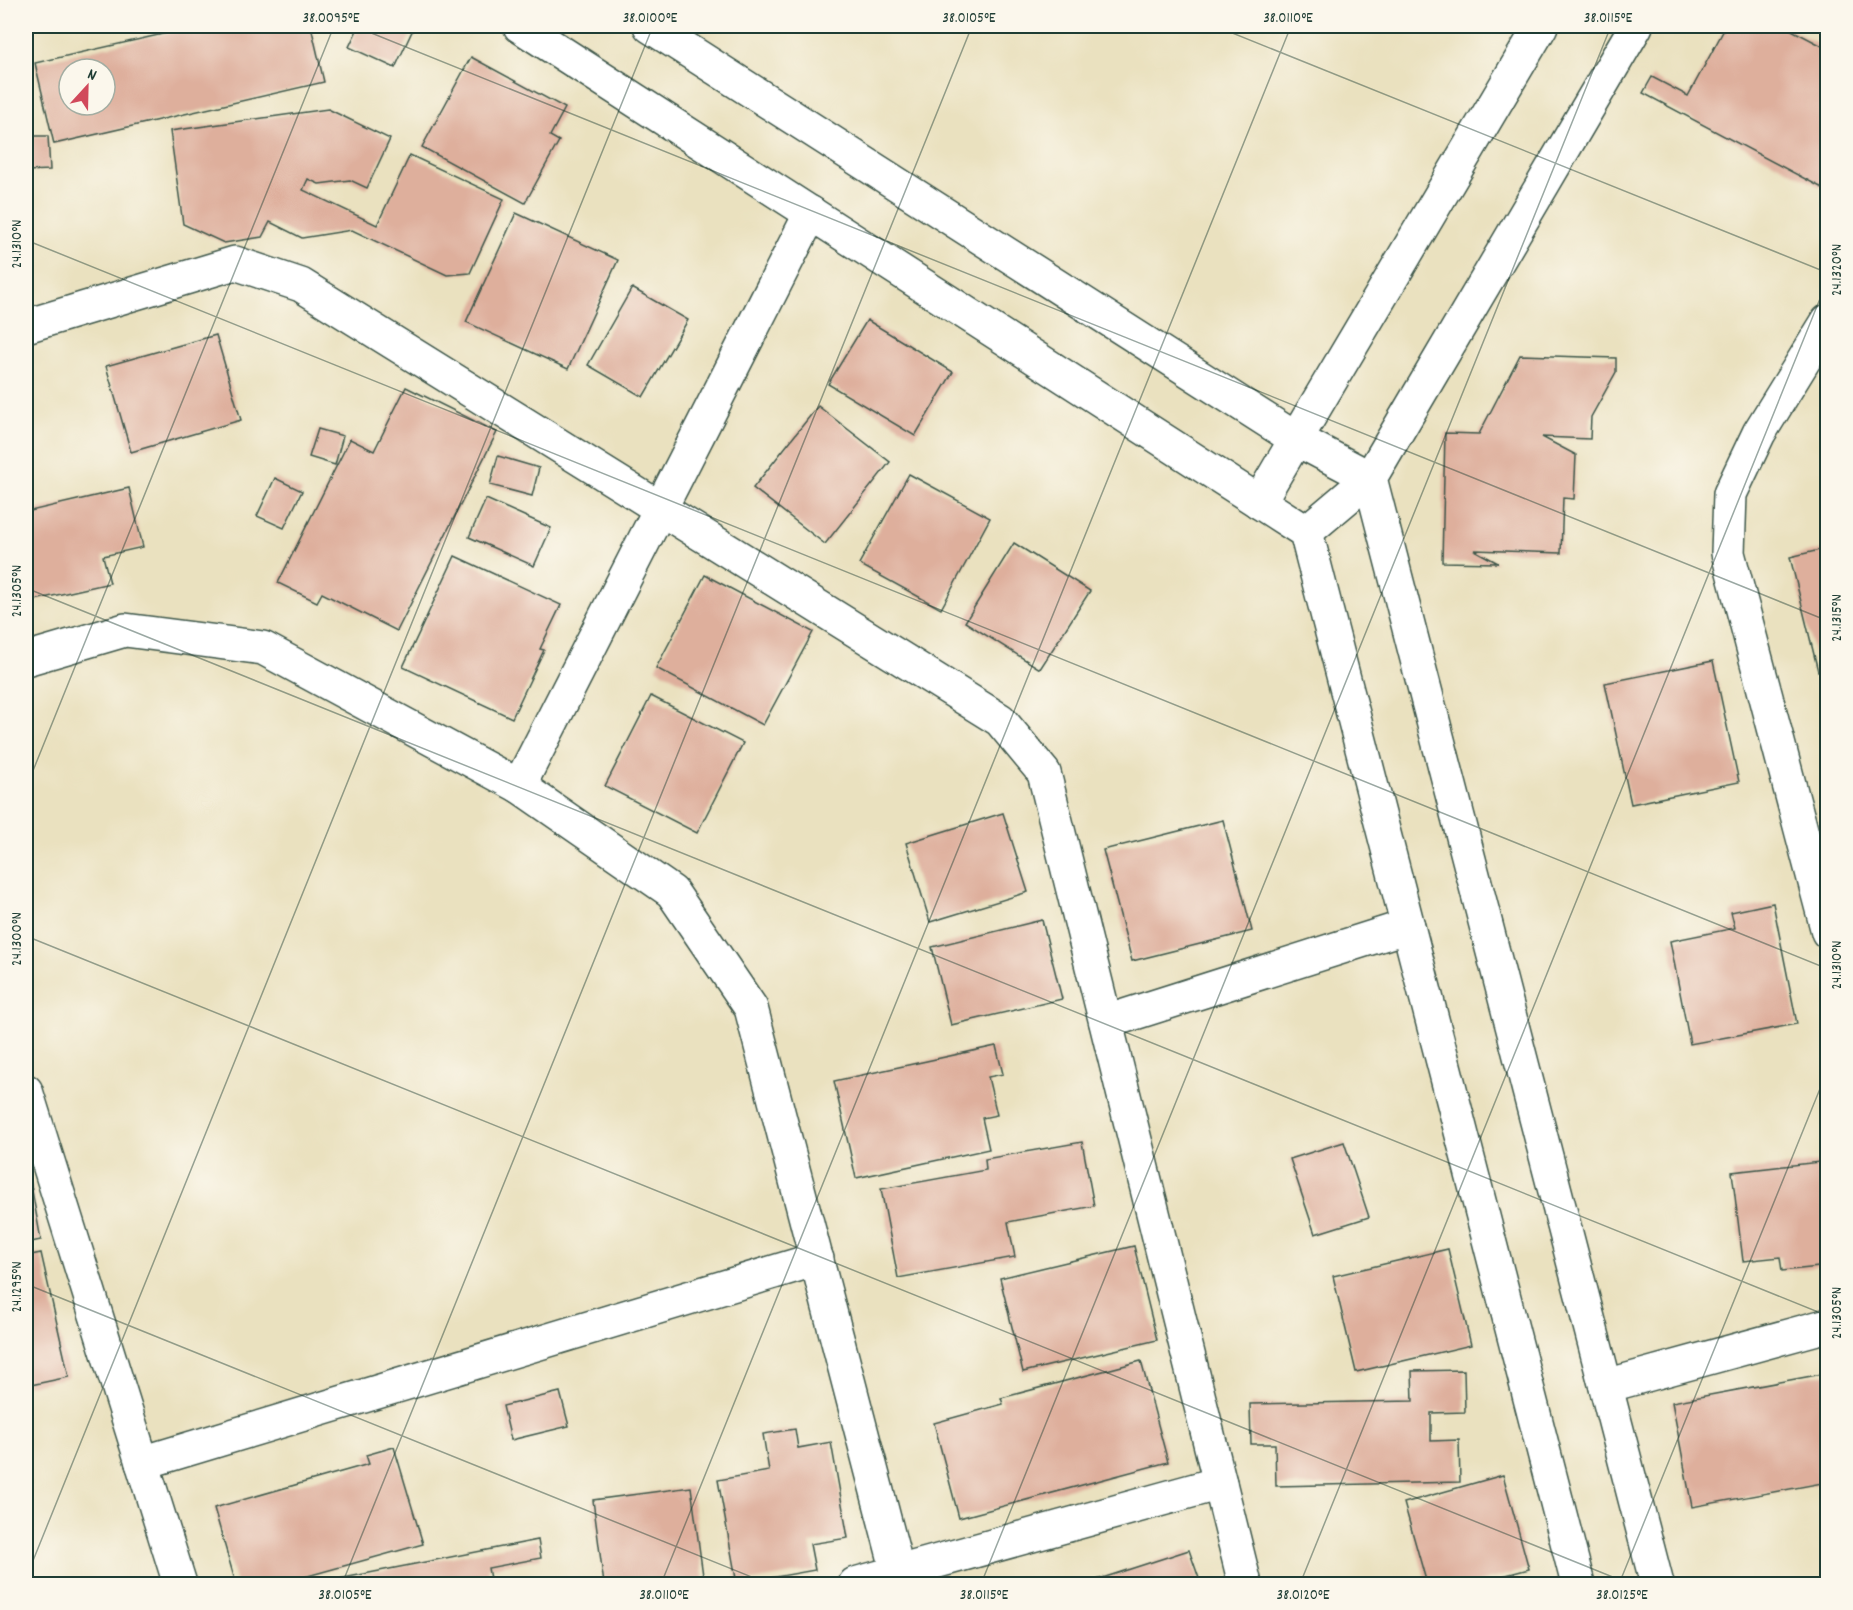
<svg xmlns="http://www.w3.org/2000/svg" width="1853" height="1610" viewBox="0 0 1853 1610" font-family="Dekko,sans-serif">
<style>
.building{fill:#deaf9c;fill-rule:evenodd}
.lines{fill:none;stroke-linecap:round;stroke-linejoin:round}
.street-casing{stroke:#3d5649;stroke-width:36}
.street{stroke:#fff;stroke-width:33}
.ticks{fill:none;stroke:#1f3d34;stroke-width:1.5;stroke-opacity:0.45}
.neatline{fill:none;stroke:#1f3d34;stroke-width:2}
.ticks-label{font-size:15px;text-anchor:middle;fill:#1f3d34}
</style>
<rect width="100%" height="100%" fill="#fbf7ec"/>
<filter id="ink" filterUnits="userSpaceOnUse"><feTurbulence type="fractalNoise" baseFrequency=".0167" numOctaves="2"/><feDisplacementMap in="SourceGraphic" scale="12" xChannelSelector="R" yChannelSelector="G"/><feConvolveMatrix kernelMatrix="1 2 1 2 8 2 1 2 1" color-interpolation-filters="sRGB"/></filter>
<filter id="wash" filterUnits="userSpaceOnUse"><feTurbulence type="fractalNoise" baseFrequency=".008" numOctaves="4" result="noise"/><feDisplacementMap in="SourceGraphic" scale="24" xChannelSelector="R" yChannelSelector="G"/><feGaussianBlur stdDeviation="1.35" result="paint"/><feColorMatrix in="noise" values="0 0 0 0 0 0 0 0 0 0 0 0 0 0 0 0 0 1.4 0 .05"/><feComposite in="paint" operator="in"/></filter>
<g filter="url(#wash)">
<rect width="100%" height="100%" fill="#eae1bf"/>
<g id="blocks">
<!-- building -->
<g class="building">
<path d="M 198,26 L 311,26 L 324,82 L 54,144 L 35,63 ZM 69,69 L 105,69 L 105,105 L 69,105 Z"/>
<polygon points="359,26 410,26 414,27 395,68 349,47"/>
<polygon points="1726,26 1784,26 1828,49 1828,191 1643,93 1652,77 1688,96"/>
<polygon points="26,51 28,51 30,136 48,136 50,170 26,171"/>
<polygon points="471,57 565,108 550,136 559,141 525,203 422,147"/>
<polygon points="328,109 390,139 367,188 350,180 319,184 308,179 303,190 377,225 410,155 504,199 470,273 447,275 352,230 302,238 270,222 262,237 224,243 183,224 170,131"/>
<polygon points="516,213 618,260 568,369 466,322"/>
<polygon points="632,288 688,320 643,397 588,365"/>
<polygon points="867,320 953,372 915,436 828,384"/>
<polygon points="216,335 241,420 131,452 106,366"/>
<polygon points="1520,355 1616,358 1616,372 1591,417 1590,439 1542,437 1576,455 1574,499 1563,498 1561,553 1474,550 1498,563 1442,562 1445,433 1479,434"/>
<polygon points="406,387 497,432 397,631 322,593 317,602 278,583 350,439 374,451"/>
<polygon points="818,406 890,462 825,544 753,488"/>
<polygon points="318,429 343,436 335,465 309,457"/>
<polygon points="498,456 539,468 532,496 490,485"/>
<polygon points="909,474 990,518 941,609 859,564"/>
<polygon points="275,478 302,491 284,528 257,516"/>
<polygon points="129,488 143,547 103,556 110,583 26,602 26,512"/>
<polygon points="486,499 551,528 534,566 469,537"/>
<polygon points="1014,543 1090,591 1040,669 965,622"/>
<polygon points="1828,548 1828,669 1818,671 1790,557"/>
<polygon points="455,556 561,605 540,649 544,650 512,718 403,667"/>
<polygon points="705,575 813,632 763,725 656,668"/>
<polygon points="1713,661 1739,782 1631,804 1605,683"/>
<polygon points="651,696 743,743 697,833 605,786"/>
<polygon points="1003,813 1028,892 930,922 906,843"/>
<polygon points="1223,820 1252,931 1132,961 1103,850"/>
<polygon points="1773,903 1797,1024 1690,1044 1670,941 1735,928 1731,912"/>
<polygon points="1042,920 1062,999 951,1025 932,947"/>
<polygon points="996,1046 1003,1074 988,1077 997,1115 982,1118 989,1149 856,1178 834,1081"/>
<polygon points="1082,1142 1094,1206 1008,1222 1015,1257 898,1278 881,1189 986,1170 985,1159"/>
<polygon points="1344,1142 1369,1217 1315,1234 1290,1159"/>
<polygon points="26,1158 41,1240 26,1243"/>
<polygon points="1828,1161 1828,1266 1782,1271 1780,1257 1743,1261 1732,1172"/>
<polygon points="1134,1246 1157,1340 1023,1372 1000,1278"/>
<polygon points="1448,1249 1471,1345 1356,1372 1333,1276"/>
<polygon points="41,1253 69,1377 26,1386 26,1256"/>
<polygon points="1141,1361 1168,1462 959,1518 934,1423 1003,1404 1001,1398"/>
<polygon points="1464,1370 1465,1412 1431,1413 1431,1441 1459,1440 1460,1482 1276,1486 1275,1444 1251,1444 1250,1404 1413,1401 1412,1371"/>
<polygon points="1828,1373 1828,1482 1692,1507 1672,1402"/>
<polygon points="560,1392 569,1426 511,1440 503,1406"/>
<polygon points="795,1429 798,1448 831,1442 848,1538 810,1544 815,1570 737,1584 718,1480 769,1471 763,1434"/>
<polygon points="394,1447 423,1544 279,1584 236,1584 214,1508 369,1464 366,1455"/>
<polygon points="1503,1475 1529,1569 1472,1584 1427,1584 1404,1503"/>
<polygon points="691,1487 704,1583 604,1584 593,1500"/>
<polygon points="538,1540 541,1558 488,1568 491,1584 313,1584"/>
<polygon points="1189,1550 1201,1584 1084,1584"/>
</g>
</g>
</g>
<g filter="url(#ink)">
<use href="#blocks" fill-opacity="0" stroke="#3d5649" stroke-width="1.5"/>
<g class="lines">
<defs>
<g id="street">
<polyline points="520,26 1306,532 1578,1584"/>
<polyline points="650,26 1296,439 1541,26"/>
<polyline points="1636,26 1370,478 1657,1584"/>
<polyline points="1828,321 1759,433 1730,494 1728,553 1828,932"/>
<polyline points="26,326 235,263 301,285 1000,720 1044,773 1245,1584"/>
<polyline points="1259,502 1296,439 1370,478 1306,532"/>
<polyline points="26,659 125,630 263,648 519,786 672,892 751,1008 898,1572"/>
<polyline points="519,786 811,213"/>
<polyline points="1106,1022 1408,926"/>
<polyline points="26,1091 180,1584"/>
<polyline points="1606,1386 1828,1325"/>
<polyline points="142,1463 817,1259"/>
<polyline points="855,1584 1220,1483"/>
</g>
</defs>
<!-- street casing -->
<use href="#street" class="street-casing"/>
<!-- street -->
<use href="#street" class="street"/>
</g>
</g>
<!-- ticks -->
<path class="ticks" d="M 354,26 L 1828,621M 1215,26 L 1828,273M 26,240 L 1828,969M 26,588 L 1828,1316M 26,788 L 334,26M 26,936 L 1630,1584M 26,1284 L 769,1584M 26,1578 L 653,26M 342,1584 L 972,26M 661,1584 L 1291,26M 981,1584 L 1611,26M 1300,1584 L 1828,279M 1619,1584 L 1828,1069"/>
<!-- margin -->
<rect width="1853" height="1610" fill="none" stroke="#fbf7ec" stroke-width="66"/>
<!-- north arrow -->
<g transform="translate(87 87) rotate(22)"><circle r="28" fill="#fbf7ec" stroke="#a3ada2" stroke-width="1.5"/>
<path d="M0-4.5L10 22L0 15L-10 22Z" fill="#d1495b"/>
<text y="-9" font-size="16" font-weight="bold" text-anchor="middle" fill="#1f3d34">N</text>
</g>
<rect x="33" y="33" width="1787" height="1544" class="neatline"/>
<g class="ticks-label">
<text x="331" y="22">38.0095°E</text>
<text x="650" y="22">38.0100°E</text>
<text x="969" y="22">38.0105°E</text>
<text x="1288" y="22">38.0110°E</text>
<text x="1608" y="22">38.0115°E</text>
<text transform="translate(16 244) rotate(-90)" y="5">24.1310°N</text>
<text transform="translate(1836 270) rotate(-90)" y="5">24.1320°N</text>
<text transform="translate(16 591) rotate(-90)" y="5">24.1305°N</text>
<text transform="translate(1836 618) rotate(-90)" y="5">24.1315°N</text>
<text transform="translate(16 939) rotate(-90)" y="5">24.1300°N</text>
<text transform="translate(1836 965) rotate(-90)" y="5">24.1310°N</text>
<text transform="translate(16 1287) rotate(-90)" y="5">24.1295°N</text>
<text transform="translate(1836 1313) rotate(-90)" y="5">24.1305°N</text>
<text x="345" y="1599">38.0105°E</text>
<text x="664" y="1599">38.0110°E</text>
<text x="984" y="1599">38.0115°E</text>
<text x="1303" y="1599">38.0120°E</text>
<text x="1622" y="1599">38.0125°E</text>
</g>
</svg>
